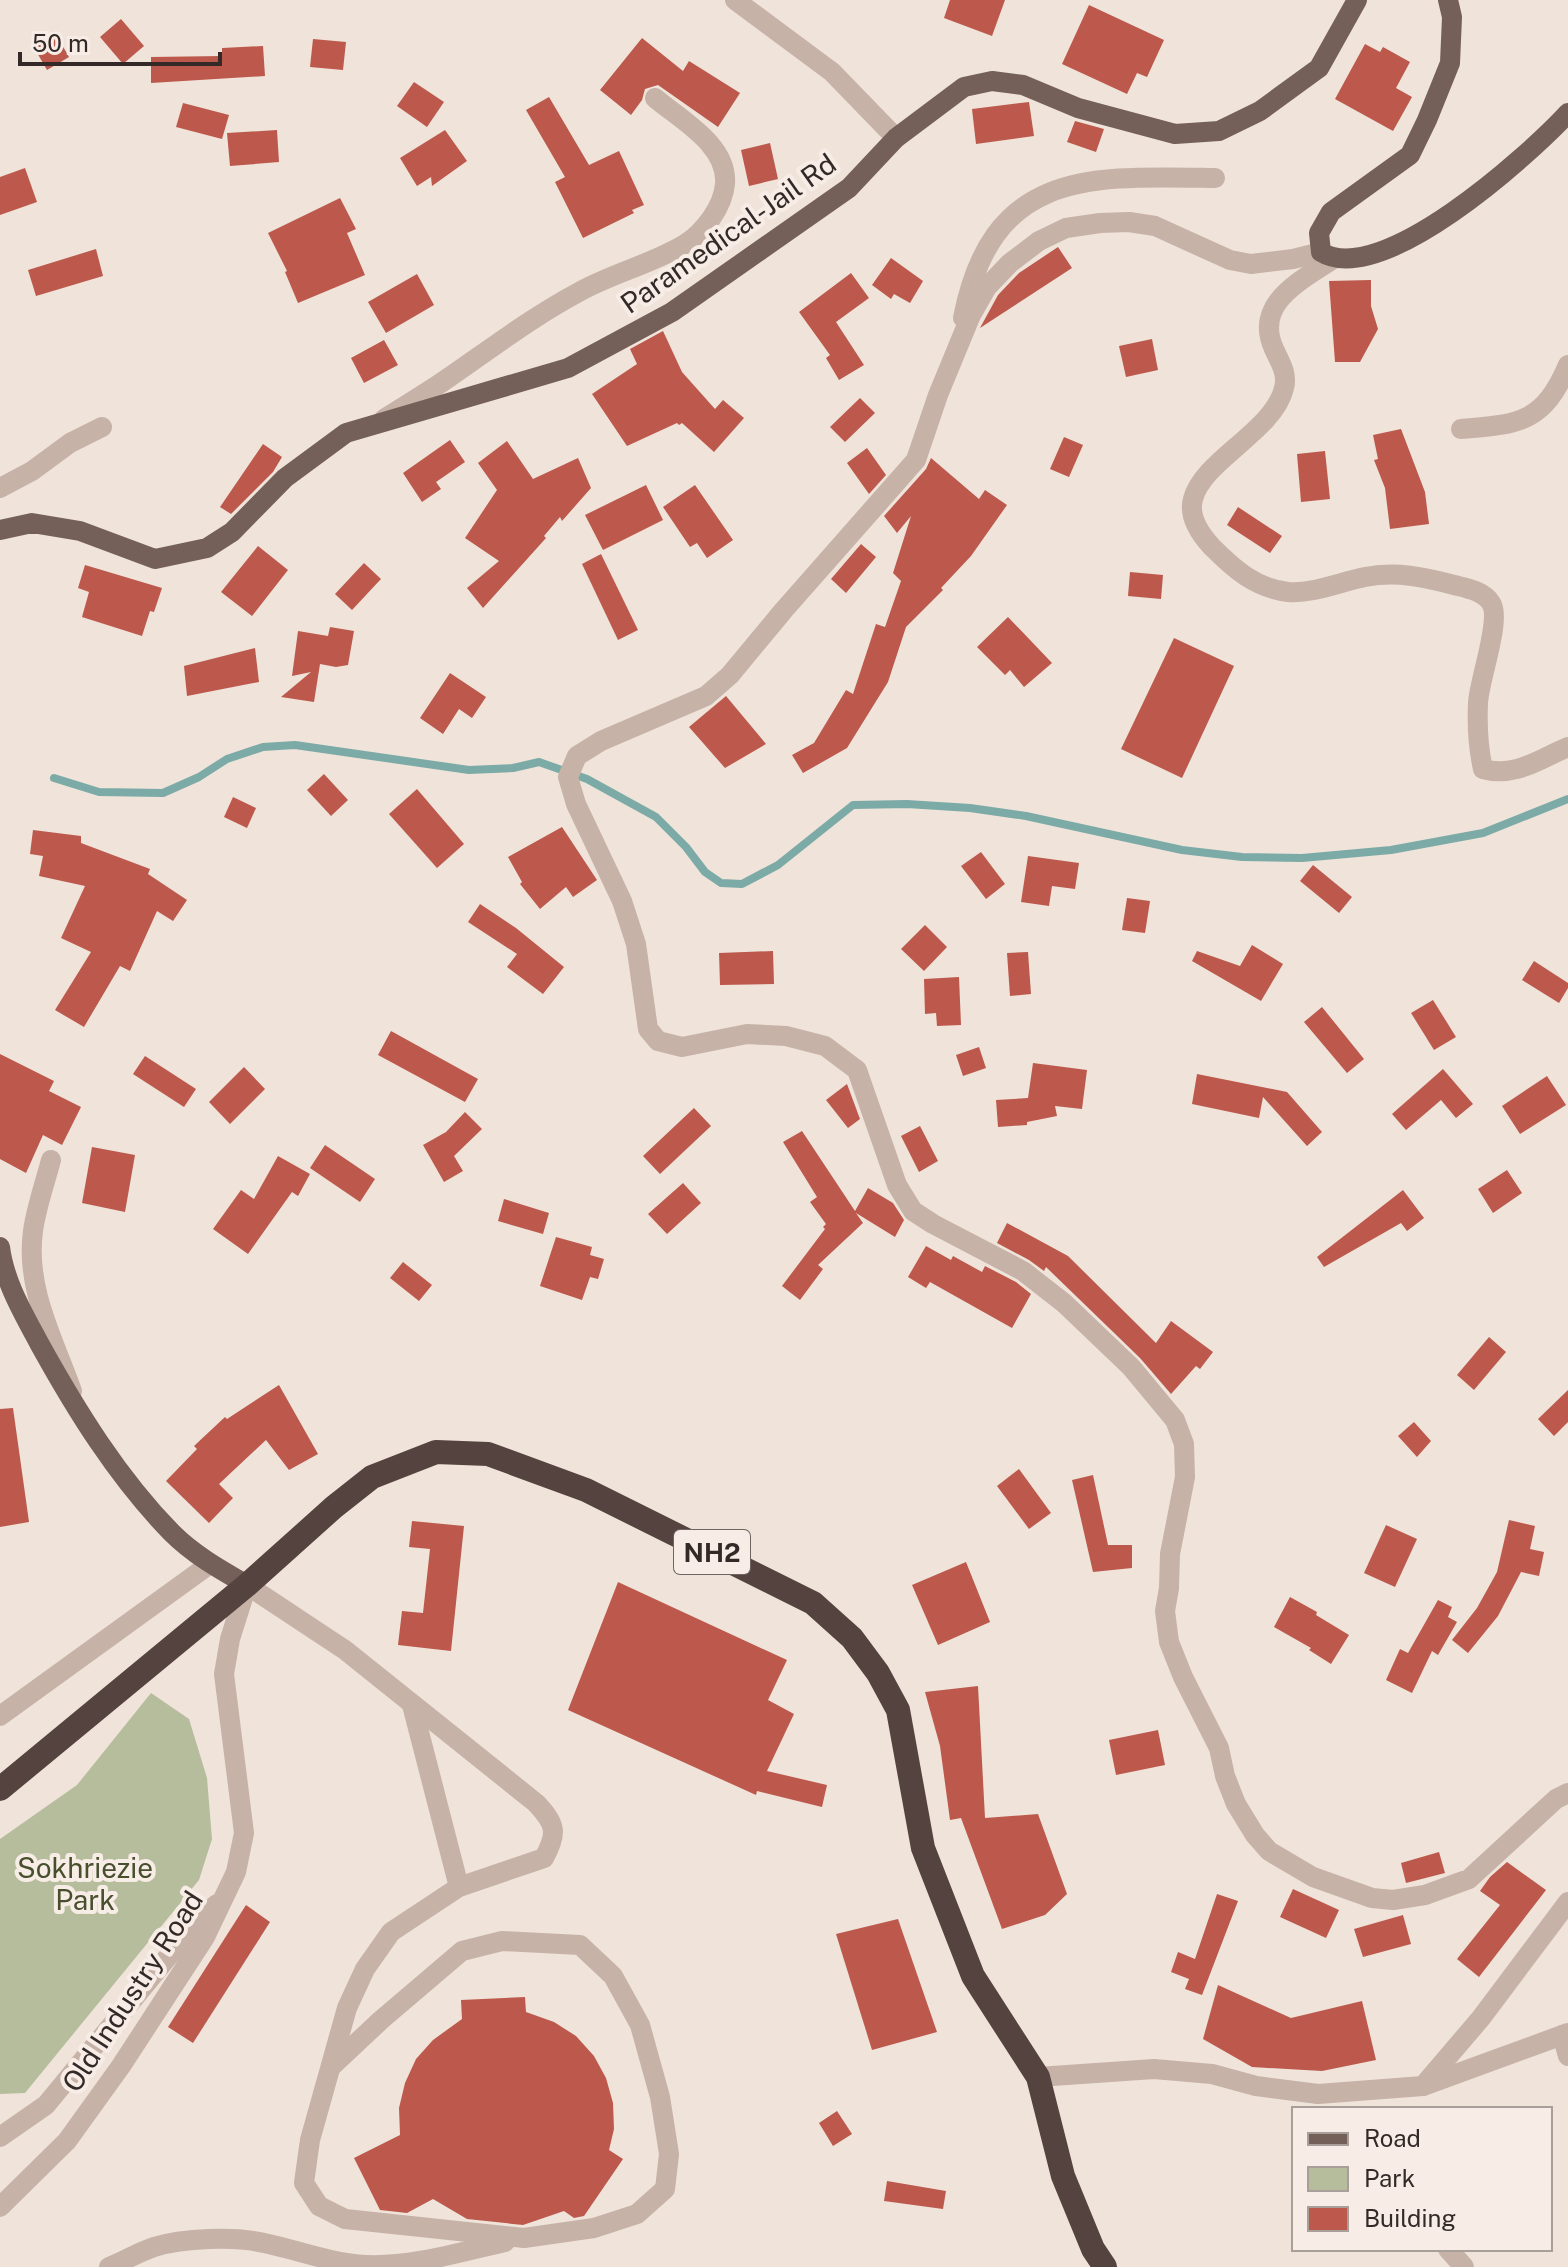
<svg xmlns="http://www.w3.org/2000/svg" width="1568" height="2267" viewBox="0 0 1568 2267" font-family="'Public Sans',sans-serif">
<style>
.green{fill:#b6bd9c}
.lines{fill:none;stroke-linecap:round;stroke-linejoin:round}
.stream{stroke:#7caaa6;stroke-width:8}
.building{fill:#bc594c}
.minor{stroke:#c6b2a7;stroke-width:20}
.major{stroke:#745f59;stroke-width:20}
.highway{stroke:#54433f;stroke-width:24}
.labels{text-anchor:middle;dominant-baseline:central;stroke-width:8;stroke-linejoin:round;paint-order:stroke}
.shield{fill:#f7ede6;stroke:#6e6460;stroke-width:2}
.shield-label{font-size:26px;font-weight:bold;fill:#332927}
.street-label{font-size:28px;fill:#332927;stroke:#f7ede6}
.park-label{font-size:28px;fill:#474f2d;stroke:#f7ede6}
</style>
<rect width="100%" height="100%" fill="#efe3da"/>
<!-- green -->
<polygon class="green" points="151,1693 189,1719 207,1778 212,1839 199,1880 25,2093 0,2094 0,1839 77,1785"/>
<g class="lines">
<!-- stream -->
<polyline class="stream" points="54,778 99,792 163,793 199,777 227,759 263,747 295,745 469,770 513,768 539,762 587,779 656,817 686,847 705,872 721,883 742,884 778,865 853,805 907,804 970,808 1026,816 1182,850 1242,857 1302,858 1391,850 1483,833 1568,799"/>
</g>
<!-- building -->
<g class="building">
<polygon points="950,0 1005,0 992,36 944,18"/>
<polygon points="1089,5 1164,40 1147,77 1137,73 1127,94 1062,64"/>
<polygon points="121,19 144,46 123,64 100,37"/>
<polygon points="54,31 69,57 47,70 32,44"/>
<polygon points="642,38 683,71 689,61 740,93 718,127 658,85 645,89 642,100 631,115 600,90"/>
<polygon points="313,39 346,42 343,70 310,67"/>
<polygon points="1365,44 1380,52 1383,47 1410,62 1396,88 1412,97 1393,131 1335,99"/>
<polygon points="263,46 265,76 151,83 151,57 222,56 222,48"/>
<polygon points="414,82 444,102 427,127 397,106"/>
<polygon points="549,97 589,165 619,151 644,205 632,210 634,213 583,238 555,182 565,177 526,110"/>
<polygon points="1029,102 1034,136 976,144 972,109"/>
<polygon points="183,103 229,115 222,139 176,127"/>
<polygon points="1075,121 1104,129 1096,152 1067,142"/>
<polygon points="277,130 279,162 230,166 227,133"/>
<polygon points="445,130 467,161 432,186 431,177 417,186 400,158"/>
<polygon points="770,143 778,179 749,186 741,150"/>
<polygon points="25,168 37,202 0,215 0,177"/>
<polygon points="340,198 356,229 347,233 365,275 298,303 285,272 287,271 268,233"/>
<polygon points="1058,247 1072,268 980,328 998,295 1019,273"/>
<polygon points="96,249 103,276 36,296 28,270"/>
<polygon points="891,258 923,281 910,303 894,294 891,299 872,285"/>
<polygon points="851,273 869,298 836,322 864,365 839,380 826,358 830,355 799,312"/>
<polygon points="417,274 434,305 386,333 368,302"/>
<polygon points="1371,280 1371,306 1378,329 1360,362 1335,362 1329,281"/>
<polygon points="663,331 682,372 715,409 723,400 744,418 714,452 682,423 679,425 677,423 627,446 592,394 637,364 630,349"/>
<polygon points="1152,339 1158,370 1126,377 1119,346"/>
<polygon points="384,340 398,365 364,383 351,358"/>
<polygon points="860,398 875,413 845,442 830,427"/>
<polygon points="1401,429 1425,492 1429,524 1390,529 1385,488 1374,460 1378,459 1373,435"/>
<polygon points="1064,437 1083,445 1069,477 1050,469"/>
<polygon points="450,440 465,462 436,482 441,489 422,502 403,473"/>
<polygon points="507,441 533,479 578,458 591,488 562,521 560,517 544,536 546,538 483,608 467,588 499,561 465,538 497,490 478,463"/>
<polygon points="263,444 282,457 273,472 231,514 220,507"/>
<polygon points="867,448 886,475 869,494 847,463"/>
<polygon points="1325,451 1330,499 1301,502 1297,454"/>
<polygon points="931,458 979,499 985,490 1007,505 971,556 941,588 943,590 906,627 888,682 847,748 803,773 792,755 814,743 846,690 853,694 876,624 885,627 901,581 893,573 911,516 897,533 884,516 926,469"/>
<polygon points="646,485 663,520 603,550 585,515"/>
<polygon points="695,485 733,540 707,558 697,543 690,547 663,507"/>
<polygon points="1238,507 1282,536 1270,553 1227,525"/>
<polygon points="861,544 876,557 846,593 831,579"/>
<polygon points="258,546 288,570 252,616 221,592"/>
<polygon points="601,554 638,630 618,640 582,564"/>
<polygon points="364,563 381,579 352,610 335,594"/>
<polygon points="85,565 162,588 154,612 150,611 142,636 82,617 89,592 78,588"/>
<polygon points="1130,572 1163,575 1161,599 1128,596"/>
<polygon points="1008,617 1052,663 1024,687 1010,670 1005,675 977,647"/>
<polygon points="330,627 354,631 348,665 336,667 320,664 314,702 281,697 311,672 292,676 298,631 328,636"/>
<polygon points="1174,638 1234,666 1182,778 1121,749"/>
<polygon points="255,648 259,682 187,696 184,666"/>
<polygon points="450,673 486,697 472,718 459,709 443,734 420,718"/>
<polygon points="726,696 766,744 725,768 689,727"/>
<polygon points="324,774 348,800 331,816 307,790"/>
<polygon points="417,789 464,844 437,868 389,814"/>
<polygon points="233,797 256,808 247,828 224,817"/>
<polygon points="562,827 597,880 573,897 566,887 540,909 520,884 522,882 508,857"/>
<polygon points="33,830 81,836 81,843 150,869 148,874 187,900 173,921 157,911 130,971 120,966 84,1027 55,1010 91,952 61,938 85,886 39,876 43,856 30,854"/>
<polygon points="981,852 1005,884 986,899 961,866"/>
<polygon points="1028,856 1079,863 1075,889 1052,886 1049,906 1021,902"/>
<polygon points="1313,865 1352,897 1339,913 1300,881"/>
<polygon points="1127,898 1150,901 1145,933 1122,930"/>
<polygon points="480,904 516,928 564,967 543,994 507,967 517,954 468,922"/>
<polygon points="925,925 947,947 924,971 901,949"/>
<polygon points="1252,945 1283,964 1261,1001 1192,961 1197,951 1240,966"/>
<polygon points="773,951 774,984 720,985 719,953"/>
<polygon points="1028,952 1031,994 1010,996 1007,953"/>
<polygon points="1534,961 1568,983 1568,988 1559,1003 1522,980"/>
<polygon points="959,977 961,1025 937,1026 936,1013 925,1014 924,979"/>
<polygon points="1433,1000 1456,1037 1434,1050 1411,1013"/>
<polygon points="1322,1007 1364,1059 1347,1073 1304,1022"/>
<polygon points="391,1031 478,1079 465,1102 378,1055"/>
<polygon points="979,1047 986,1068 963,1076 956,1055"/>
<polygon points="0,1054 54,1081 49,1091 81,1107 62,1145 43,1135 26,1173 0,1159"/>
<polygon points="145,1056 196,1089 184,1107 133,1074"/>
<polygon points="1033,1063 1087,1070 1082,1109 1055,1106 1057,1116 1027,1122 1027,1125 998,1127 996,1100 1028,1098"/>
<polygon points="244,1067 265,1089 230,1124 209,1102"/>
<polygon points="1443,1069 1473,1104 1456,1118 1441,1100 1406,1130 1392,1114"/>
<polygon points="1197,1074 1287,1092 1322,1132 1307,1146 1263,1097 1259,1118 1192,1104"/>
<polygon points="1547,1076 1566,1105 1520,1134 1502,1106"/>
<polygon points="847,1084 860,1119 848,1128 826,1100"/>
<polygon points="694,1108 711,1126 660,1174 643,1156"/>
<polygon points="465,1112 482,1129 454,1156 463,1171 444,1182 423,1145 446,1132"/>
<polygon points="920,1126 938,1161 919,1172 901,1136"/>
<polygon points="802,1131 855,1211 868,1188 893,1203 904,1220 895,1237 856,1213 863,1223 818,1265 823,1269 800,1300 782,1286 825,1229 823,1227 826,1224 810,1202 817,1197 783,1142"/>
<polygon points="325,1145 375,1179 360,1202 310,1168"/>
<polygon points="92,1147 135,1155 125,1212 82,1203"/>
<polygon points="278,1156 310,1174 298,1196 292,1192 248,1254 213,1229 241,1190 254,1199"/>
<polygon points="1507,1170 1522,1193 1493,1213 1478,1189"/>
<polygon points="683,1183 701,1203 667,1234 648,1214"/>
<polygon points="1403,1190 1424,1218 1407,1231 1401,1223 1324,1267 1317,1257"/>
<polygon points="504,1199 549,1213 543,1234 498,1221"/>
<polygon points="1007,1223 1068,1256 1156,1343 1171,1321 1213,1352 1200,1369 1196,1366 1171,1394 1140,1358 1046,1267 1044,1271 1029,1260 997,1243"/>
<polygon points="556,1237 592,1247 590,1255 604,1259 598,1279 590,1277 582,1300 540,1286"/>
<polygon points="926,1246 951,1260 953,1256 982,1272 985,1266 1016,1282 1031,1294 1012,1328 930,1282 926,1288 908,1277"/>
<polygon points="403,1262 432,1285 419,1301 390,1278"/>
<polygon points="1489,1337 1506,1352 1474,1390 1457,1375"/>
<polygon points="279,1385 318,1454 289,1470 266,1440 219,1484 233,1498 209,1523 166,1481 197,1449 194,1446 225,1417 227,1419"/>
<polygon points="1568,1390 1568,1422 1554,1436 1538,1419"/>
<polygon points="13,1408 29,1522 0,1527 0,1409"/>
<polygon points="1414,1422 1431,1441 1417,1457 1398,1436"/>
<polygon points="1019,1469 1051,1513 1029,1529 997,1486"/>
<polygon points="1093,1475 1108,1545 1132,1545 1132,1568 1093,1572 1072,1480"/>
<polygon points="1509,1520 1535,1526 1530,1549 1544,1552 1539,1576 1521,1572 1498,1616 1468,1653 1452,1640 1477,1608 1497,1572"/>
<polygon points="412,1521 464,1526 451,1651 398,1645 402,1611 423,1613 430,1549 409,1547"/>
<polygon points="1386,1525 1417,1539 1395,1587 1364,1573"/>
<polygon points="966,1562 990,1622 938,1645 912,1585"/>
<polygon points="618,1582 787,1660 768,1700 794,1714 767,1771 827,1785 822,1807 757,1791 756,1795 568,1710"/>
<polygon points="1290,1597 1317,1612 1316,1615 1349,1635 1331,1664 1309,1650 1311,1648 1274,1627"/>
<polygon points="1438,1600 1452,1607 1448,1617 1457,1622 1438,1655 1432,1651 1412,1693 1386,1680 1400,1649 1408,1653"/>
<polygon points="978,1686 985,1818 1038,1814 1067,1894 1045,1915 1002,1929 961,1818 950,1820 940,1746 925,1692"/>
<polygon points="1158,1730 1165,1765 1116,1775 1109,1740"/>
<polygon points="1439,1852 1445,1873 1406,1883 1401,1863"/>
<polygon points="1507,1862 1546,1890 1479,1977 1457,1959 1500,1905 1480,1891 1490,1877"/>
<polygon points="1293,1889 1339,1910 1326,1938 1280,1917"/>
<polygon points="1217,1894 1238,1901 1202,1995 1185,1989 1189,1979 1171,1972 1178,1952 1195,1959"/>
<polygon points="246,1905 270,1922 193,2043 168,2027"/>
<polygon points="1403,1915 1411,1944 1363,1957 1354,1929"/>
<polygon points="898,1919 937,2032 872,2050 836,1934"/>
<polygon points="1218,1985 1291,2018 1362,2001 1376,2060 1322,2071 1252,2067 1203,2039"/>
<polygon points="525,1997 526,2012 554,2022 576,2036 594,2056 606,2078 613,2103 614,2129 609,2150 623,2159 584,2216 574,2218 564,2211 523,2225 467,2219 433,2199 407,2213 380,2210 354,2158 400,2135 399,2108 405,2083 416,2059 433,2040 462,2019 461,2000"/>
<polygon points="837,2111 852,2134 833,2146 819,2123"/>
<polygon points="887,2181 946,2191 943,2209 884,2201"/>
</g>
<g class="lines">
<!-- minor -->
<g class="minor">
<polyline points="735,0 832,72 896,138"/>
<polyline points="1321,252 1293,259 1251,264 1230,260 1155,226 1129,222 1100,223 1066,228 1039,241 1010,263 987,287 971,315 938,395 916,460 783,611 730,675 706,696 601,741 577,756 568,777 576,804 622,901 636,944 648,1029 658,1041 682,1047 747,1034 786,1036 825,1046 857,1070 897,1185 913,1211 933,1224 1023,1271 1064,1303 1131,1367 1175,1420 1184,1444 1185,1477 1170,1554 1169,1588 1165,1611 1169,1642 1183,1677 1219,1748 1225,1776 1236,1804 1255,1835 1269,1851 1313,1877 1372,1898 1393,1900 1425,1895 1469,1879 1556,1799 1568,1793"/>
<path d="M 1333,259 C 1301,281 1253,303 1274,349 C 1280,362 1288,374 1284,388 C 1274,431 1203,460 1193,499 C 1188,517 1200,534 1212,547 C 1234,569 1255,588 1288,592 C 1313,594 1340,582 1365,577 C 1396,571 1424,577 1454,585 C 1466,588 1484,591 1491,603 C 1502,619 1479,680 1478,703 C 1477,726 1478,747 1483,769 C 1515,778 1539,759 1568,747"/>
<path d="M 963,318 C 992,169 1089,176 1215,178"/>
<path d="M 384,419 C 406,405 430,391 451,376 C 493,347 534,316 579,292 C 613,273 652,264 685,244 C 704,232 723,207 725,184 C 728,145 681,120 655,98"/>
<path d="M 1461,429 C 1518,424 1543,424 1568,365"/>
<polyline points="0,488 32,471 70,443 102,427"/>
<path d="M 51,1160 C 45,1183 36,1208 33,1231 C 25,1288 54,1340 72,1391"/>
<polyline points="412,1705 459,1887"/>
<polyline points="0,1716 210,1564"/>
<polyline points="1562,2035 1568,2056"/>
<polyline points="1038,2077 1154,2069 1212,2074 1256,2086 1318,2094 1423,2086 1481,2018 1568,1902"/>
<polyline points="1423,2086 1568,2033"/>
<polyline points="0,2137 46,2105 195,1924 217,1904"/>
<path d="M 0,2207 L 67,2141 L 121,2066 L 205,1937 L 236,1872 L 244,1833 L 224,1674 L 230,1639 L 247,1585 L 345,1650 L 536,1803 C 556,1824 558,1833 544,1858 L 459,1887 L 391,1932 L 365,1969 L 347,2008 L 310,2140 L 304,2183 L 319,2206 L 345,2219 L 524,2238 L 594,2228 L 637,2214 L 665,2189 L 669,2154 L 660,2097 L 640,2025 L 613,1976 L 580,1945 L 502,1941 L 462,1951 L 381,2020 L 332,2066"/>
<polyline points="1448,2249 1464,2267"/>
<path d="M 109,2267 C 124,2261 139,2252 154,2247 C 183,2238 235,2236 264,2243 C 298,2250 330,2263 366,2265 C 412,2267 460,2252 505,2242"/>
</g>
<!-- major -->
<g class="major">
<path d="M 1448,0 L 1452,17 L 1450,63 L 1427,120 L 1410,155 L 1331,212 L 1319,233 L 1321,252 C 1381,289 1528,156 1568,113"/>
<polyline points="0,530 32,523 80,531 155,559 207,548 232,532 285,478 346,433 568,368 672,312 849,188 896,138 964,87 992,81 1023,85 1078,108 1175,134 1219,131 1260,111 1319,68 1357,0"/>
<path d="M 0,1247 C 4,1281 23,1313 39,1343 C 76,1410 118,1478 172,1533 C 194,1555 221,1570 247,1585"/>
</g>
<!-- highway -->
<polyline class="highway" points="0,1789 247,1585 334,1507 372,1477 436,1452 488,1454 586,1490 813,1603 852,1638 878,1673 898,1710 923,1848 973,1976 1038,2077 1063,2176 1093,2249 1105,2267"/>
</g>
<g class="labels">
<!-- shield labels -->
<rect class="shield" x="674" y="1530" width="76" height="44" rx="6"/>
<g class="shield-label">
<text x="712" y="1552">NH2</text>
</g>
<!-- street labels -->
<g class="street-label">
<text transform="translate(728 233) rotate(-35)">Paramedical-Jail Rd</text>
<text transform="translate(132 1991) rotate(-57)">Old Industry Road</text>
</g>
<!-- park labels -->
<g class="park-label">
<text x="85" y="1867">Sokhriezie<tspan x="85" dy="32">Park</tspan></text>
</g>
</g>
<!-- legend -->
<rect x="1292" y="2107" width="260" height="144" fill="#f7ede6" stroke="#a99f9a" stroke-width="2"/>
<rect x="1308" y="2133" width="40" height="12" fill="#745f59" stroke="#a99f9a" stroke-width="2"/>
<text x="1364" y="2147" font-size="24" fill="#332927">Road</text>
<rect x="1308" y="2167" width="40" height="24" fill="#b6bd9c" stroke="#a99f9a" stroke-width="2"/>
<text x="1364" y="2187" font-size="24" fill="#332927">Park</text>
<rect x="1308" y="2207" width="40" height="24" fill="#bc594c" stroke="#a99f9a" stroke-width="2"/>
<text x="1364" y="2227" font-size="24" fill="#332927">Building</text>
<!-- scale -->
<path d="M20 52v12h200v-12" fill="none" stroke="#332927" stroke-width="4"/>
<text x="32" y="52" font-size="24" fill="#332927" stroke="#f7ede6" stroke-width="6" paint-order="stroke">50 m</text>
</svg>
